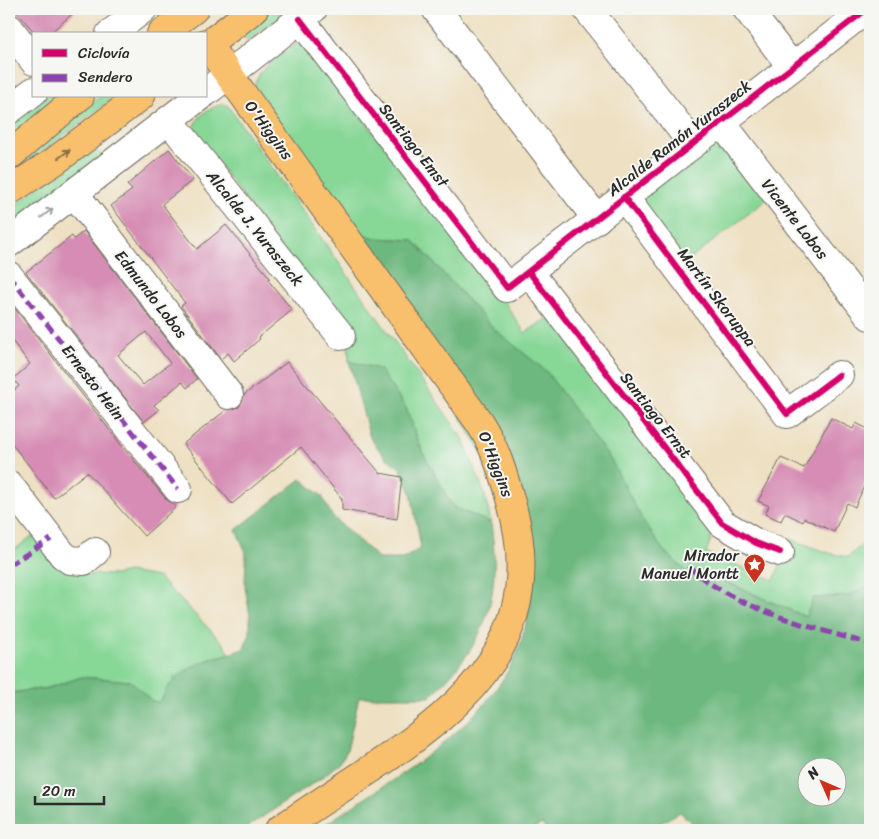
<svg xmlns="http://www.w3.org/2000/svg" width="879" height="839" viewBox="0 0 879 839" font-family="Sriracha,sans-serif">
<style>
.green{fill:#87d796;stroke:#598160}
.forest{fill:#6db87f;stroke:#4c7255;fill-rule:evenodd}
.building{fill:#d68cb4;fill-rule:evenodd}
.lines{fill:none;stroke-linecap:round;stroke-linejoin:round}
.minor-casing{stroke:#6f6a60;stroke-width:30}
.major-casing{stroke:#6f6a60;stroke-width:30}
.minor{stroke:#fff;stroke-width:28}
.major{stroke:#f8bf6c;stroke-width:28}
.quiet{stroke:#8e44ad;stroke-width:5;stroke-dasharray:10 5;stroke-linecap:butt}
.cycleway-casing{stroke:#f6f6f2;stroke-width:9}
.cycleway{stroke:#d6006c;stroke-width:6}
.oneway{stroke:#876e48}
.oneway2{stroke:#a0a0a0}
.labels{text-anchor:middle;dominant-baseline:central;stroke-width:4;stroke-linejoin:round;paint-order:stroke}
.street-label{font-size:16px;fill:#2b2b2b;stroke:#f6f6f2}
.poi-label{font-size:16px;fill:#2b2b2b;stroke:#f6f6f2;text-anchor:end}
</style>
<rect width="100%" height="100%" fill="#f6f6f2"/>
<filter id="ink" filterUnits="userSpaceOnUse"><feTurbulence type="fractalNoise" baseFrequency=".02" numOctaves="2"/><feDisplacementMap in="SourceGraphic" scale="10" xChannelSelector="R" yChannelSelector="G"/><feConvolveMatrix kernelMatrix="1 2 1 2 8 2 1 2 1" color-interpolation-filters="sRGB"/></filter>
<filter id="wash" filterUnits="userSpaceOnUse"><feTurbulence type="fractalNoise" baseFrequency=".0096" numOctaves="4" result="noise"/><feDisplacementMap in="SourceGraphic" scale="20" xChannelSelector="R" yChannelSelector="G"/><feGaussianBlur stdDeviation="1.12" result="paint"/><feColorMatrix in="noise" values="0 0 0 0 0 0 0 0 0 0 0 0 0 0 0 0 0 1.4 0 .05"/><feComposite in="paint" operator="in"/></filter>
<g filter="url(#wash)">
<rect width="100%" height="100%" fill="#eee0c2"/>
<!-- green -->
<g class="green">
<polygon points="269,9 291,9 250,40 245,40 241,33 243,29"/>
<path d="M 302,40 L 494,287 L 525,333 L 546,319 L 555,320 L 701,512 L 712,536 L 706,553 L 774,580 L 790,539 L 829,553 L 848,557 L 870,538 L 870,585 L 848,596 L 813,598 L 806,617 L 699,570 L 689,574 L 663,550 L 515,347 L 494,329 L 413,240 L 375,238 L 354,232 L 254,90 C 256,66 285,53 302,40 Z"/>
<polygon points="40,96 59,96 9,139 9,120"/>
<polygon points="101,96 116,96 42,152 12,170 38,144"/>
<path d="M 223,104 L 228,106 L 462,437 L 484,492 L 491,523 L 453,507 L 423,453 L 406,408 L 379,370 L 349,361 L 348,341 L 194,130 C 194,117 211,107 223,104 Z"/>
<polygon points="719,129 771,196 683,265 631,198"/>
<polygon points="94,146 103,157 9,230 9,210"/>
<polygon points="36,533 63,565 87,574 115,575 128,572 158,577 223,643 230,654 210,658 171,684 160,702 152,701 128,681 82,677 48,688 9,693 9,554"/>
</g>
<!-- forest -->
<g class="forest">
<path d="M 354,232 L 375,238 L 413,240 L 494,329 L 546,371 L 611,460 L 642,519 L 663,550 L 689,574 L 699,570 L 806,617 L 813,598 L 848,596 L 870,585 L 870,830 L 698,830 L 680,812 L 648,830 L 546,830 L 542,824 L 530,830 L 317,830 C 388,781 495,726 522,639 C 532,605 531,572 530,537 ZM 806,766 L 836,766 L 836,796 L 806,796 Z"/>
<path d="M 349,361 L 379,369 L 406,408 L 423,453 L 453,507 L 491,523 C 502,600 486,643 430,697 L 359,697 L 347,751 L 340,762 L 324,776 L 243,830 L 9,830 L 9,693 L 48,688 L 82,677 L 131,681 L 152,701 L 159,702 C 164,696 167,687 172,682 C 194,660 216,659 243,649 L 250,634 L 250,616 L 245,586 L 246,552 L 236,530 L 301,479 L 322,496 L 332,516 L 379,559 L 403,559 L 421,548 L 411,493 L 400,468 L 385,457 L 370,438 Z"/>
</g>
<g id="blocks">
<!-- building -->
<g class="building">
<polygon points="14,9 78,9 49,34 36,34"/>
<polygon points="169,149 193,180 162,204 197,249 226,225 270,278 268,280 292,310 259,337 260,339 234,361 228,353 221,359 181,306 185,303 111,206 132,190 127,185"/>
<path d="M 84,231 L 197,379 L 187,388 L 182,382 L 154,405 L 159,410 L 144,422 L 26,272 L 72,236 L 74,239 ZM 146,332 L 170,363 L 143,385 L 118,355 Z"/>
<polygon points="9,301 123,447 166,499 176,507 144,536 87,472 54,498 9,440 9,395 19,386 13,379 30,364 9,337"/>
<polygon points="287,362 380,473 402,477 397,519 342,510 342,499 301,447 232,504 183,444 226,410 239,407 244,395"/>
<polygon points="831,418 853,429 856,423 870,430 870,486 865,484 855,507 847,503 834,532 804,518 803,522 785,513 781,521 765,514 769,506 758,501 781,458 804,468"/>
</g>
</g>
</g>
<g filter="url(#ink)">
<use href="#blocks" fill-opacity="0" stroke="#6f6a60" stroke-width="1"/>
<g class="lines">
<defs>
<g id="minor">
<polyline points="436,9 597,219"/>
<polyline points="587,9 693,144"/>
<polyline points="747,9 792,67"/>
<polyline points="300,19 507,288 867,9"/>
<polyline points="9,28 34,61"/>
<polyline points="110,34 143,9"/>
<polyline points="206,92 313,9"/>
<polyline points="9,110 34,91"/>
<polyline points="169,120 341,336"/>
<polyline points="721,122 870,316"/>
<polyline points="74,193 229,395"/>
<polyline points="624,197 787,414 839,375"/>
<polyline points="9,243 200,96"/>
<polyline points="529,272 722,523 756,543 780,552"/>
<polyline points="9,276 178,489"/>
<polyline points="9,485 63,555 70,560 84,561 95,552"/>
</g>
<g id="major">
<polyline points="161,34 194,9"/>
<path d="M 206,43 L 479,422 C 496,448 504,476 512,506 C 547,634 471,702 374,767 C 342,788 310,809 279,830"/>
<polyline points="206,46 254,9"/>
<polyline points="9,156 80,96"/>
<polyline points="9,191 55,161 141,96"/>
</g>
</defs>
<!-- minor casing -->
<use href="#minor" class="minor-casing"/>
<!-- major casing -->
<use href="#major" class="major-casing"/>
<!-- minor -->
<use href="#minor" class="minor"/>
<!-- major -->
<use href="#major" class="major"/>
<!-- quiet -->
<g class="quiet">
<polyline points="9,276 178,489"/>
<polyline points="9,565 51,539"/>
<path d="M 688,566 C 734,609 811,627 870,644"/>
</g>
<defs>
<g id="cycleway">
<polyline points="300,19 507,288 867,9"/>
<polyline points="624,197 787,414 839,375"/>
<polyline points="529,272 722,523 756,543 780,552"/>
</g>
</defs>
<!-- cycleway casing -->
<use href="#cycleway" class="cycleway-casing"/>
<!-- cycleway -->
<use href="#cycleway" class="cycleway"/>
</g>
<!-- one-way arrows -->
<defs><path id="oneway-shaft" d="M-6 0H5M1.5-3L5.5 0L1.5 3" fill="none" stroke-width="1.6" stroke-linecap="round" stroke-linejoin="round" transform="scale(1.25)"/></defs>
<use class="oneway" href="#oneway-shaft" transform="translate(64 154) rotate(-37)"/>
<use class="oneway2" href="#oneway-shaft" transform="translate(47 213) rotate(-37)"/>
</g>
<!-- icons -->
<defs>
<symbol id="sight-pin" viewBox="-11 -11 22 30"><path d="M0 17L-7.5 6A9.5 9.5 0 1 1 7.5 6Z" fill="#c8321e" stroke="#f6f6f2"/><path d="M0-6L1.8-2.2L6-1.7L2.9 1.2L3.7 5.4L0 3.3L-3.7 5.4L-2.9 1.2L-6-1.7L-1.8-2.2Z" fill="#fff"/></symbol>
</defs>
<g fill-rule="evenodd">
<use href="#sight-pin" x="742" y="552" width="25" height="34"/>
</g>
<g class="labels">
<!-- street labels -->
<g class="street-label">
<text transform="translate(269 130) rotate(54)">O'Higgins</text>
<text transform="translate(679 138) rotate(-38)">Alcalde Ramón Yuraszeck</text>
<text transform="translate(414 145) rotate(52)">Santiago Emst</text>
<text transform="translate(795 219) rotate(52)">Vicente Lobos</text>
<text transform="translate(255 228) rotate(51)">Alcalde J. Yuraszeck</text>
<text transform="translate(151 294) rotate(52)">Edmundo Lobos</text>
<text transform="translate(717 297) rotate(53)">Martín Skoruppa</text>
<text transform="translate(93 382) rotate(52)">Ernesto Hein</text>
<text transform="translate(656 415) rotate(52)">Santiago Ernst</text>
<text transform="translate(496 464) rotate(69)">O'Higgins</text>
</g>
<!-- poi labels -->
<g class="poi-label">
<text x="739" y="555">Mirador<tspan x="739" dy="18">Manuel Montt</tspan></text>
</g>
</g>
<!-- margin -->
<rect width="879" height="839" fill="none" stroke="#f6f6f2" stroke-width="30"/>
<!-- legend -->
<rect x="32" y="32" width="175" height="65" fill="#f6f6f2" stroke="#a5a5a2"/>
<rect x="42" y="49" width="25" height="8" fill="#d6006c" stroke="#a5a5a2"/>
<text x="78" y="58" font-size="15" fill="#2b2b2b">Ciclovía</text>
<rect x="42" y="74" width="25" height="8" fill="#8e44ad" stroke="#a5a5a2"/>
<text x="78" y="82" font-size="15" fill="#2b2b2b">Sendero</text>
<!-- north arrow -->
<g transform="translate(822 782) rotate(315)"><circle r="24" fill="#f6f6f2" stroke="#a5a5a2"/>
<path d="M0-4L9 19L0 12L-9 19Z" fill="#c8321e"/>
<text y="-8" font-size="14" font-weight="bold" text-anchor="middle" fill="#2b2b2b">N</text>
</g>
<!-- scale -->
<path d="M35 796v8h69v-8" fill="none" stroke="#2b2b2b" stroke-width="2.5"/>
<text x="42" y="796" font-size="15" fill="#2b2b2b" stroke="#f6f6f2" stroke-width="4" paint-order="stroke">20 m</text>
</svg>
